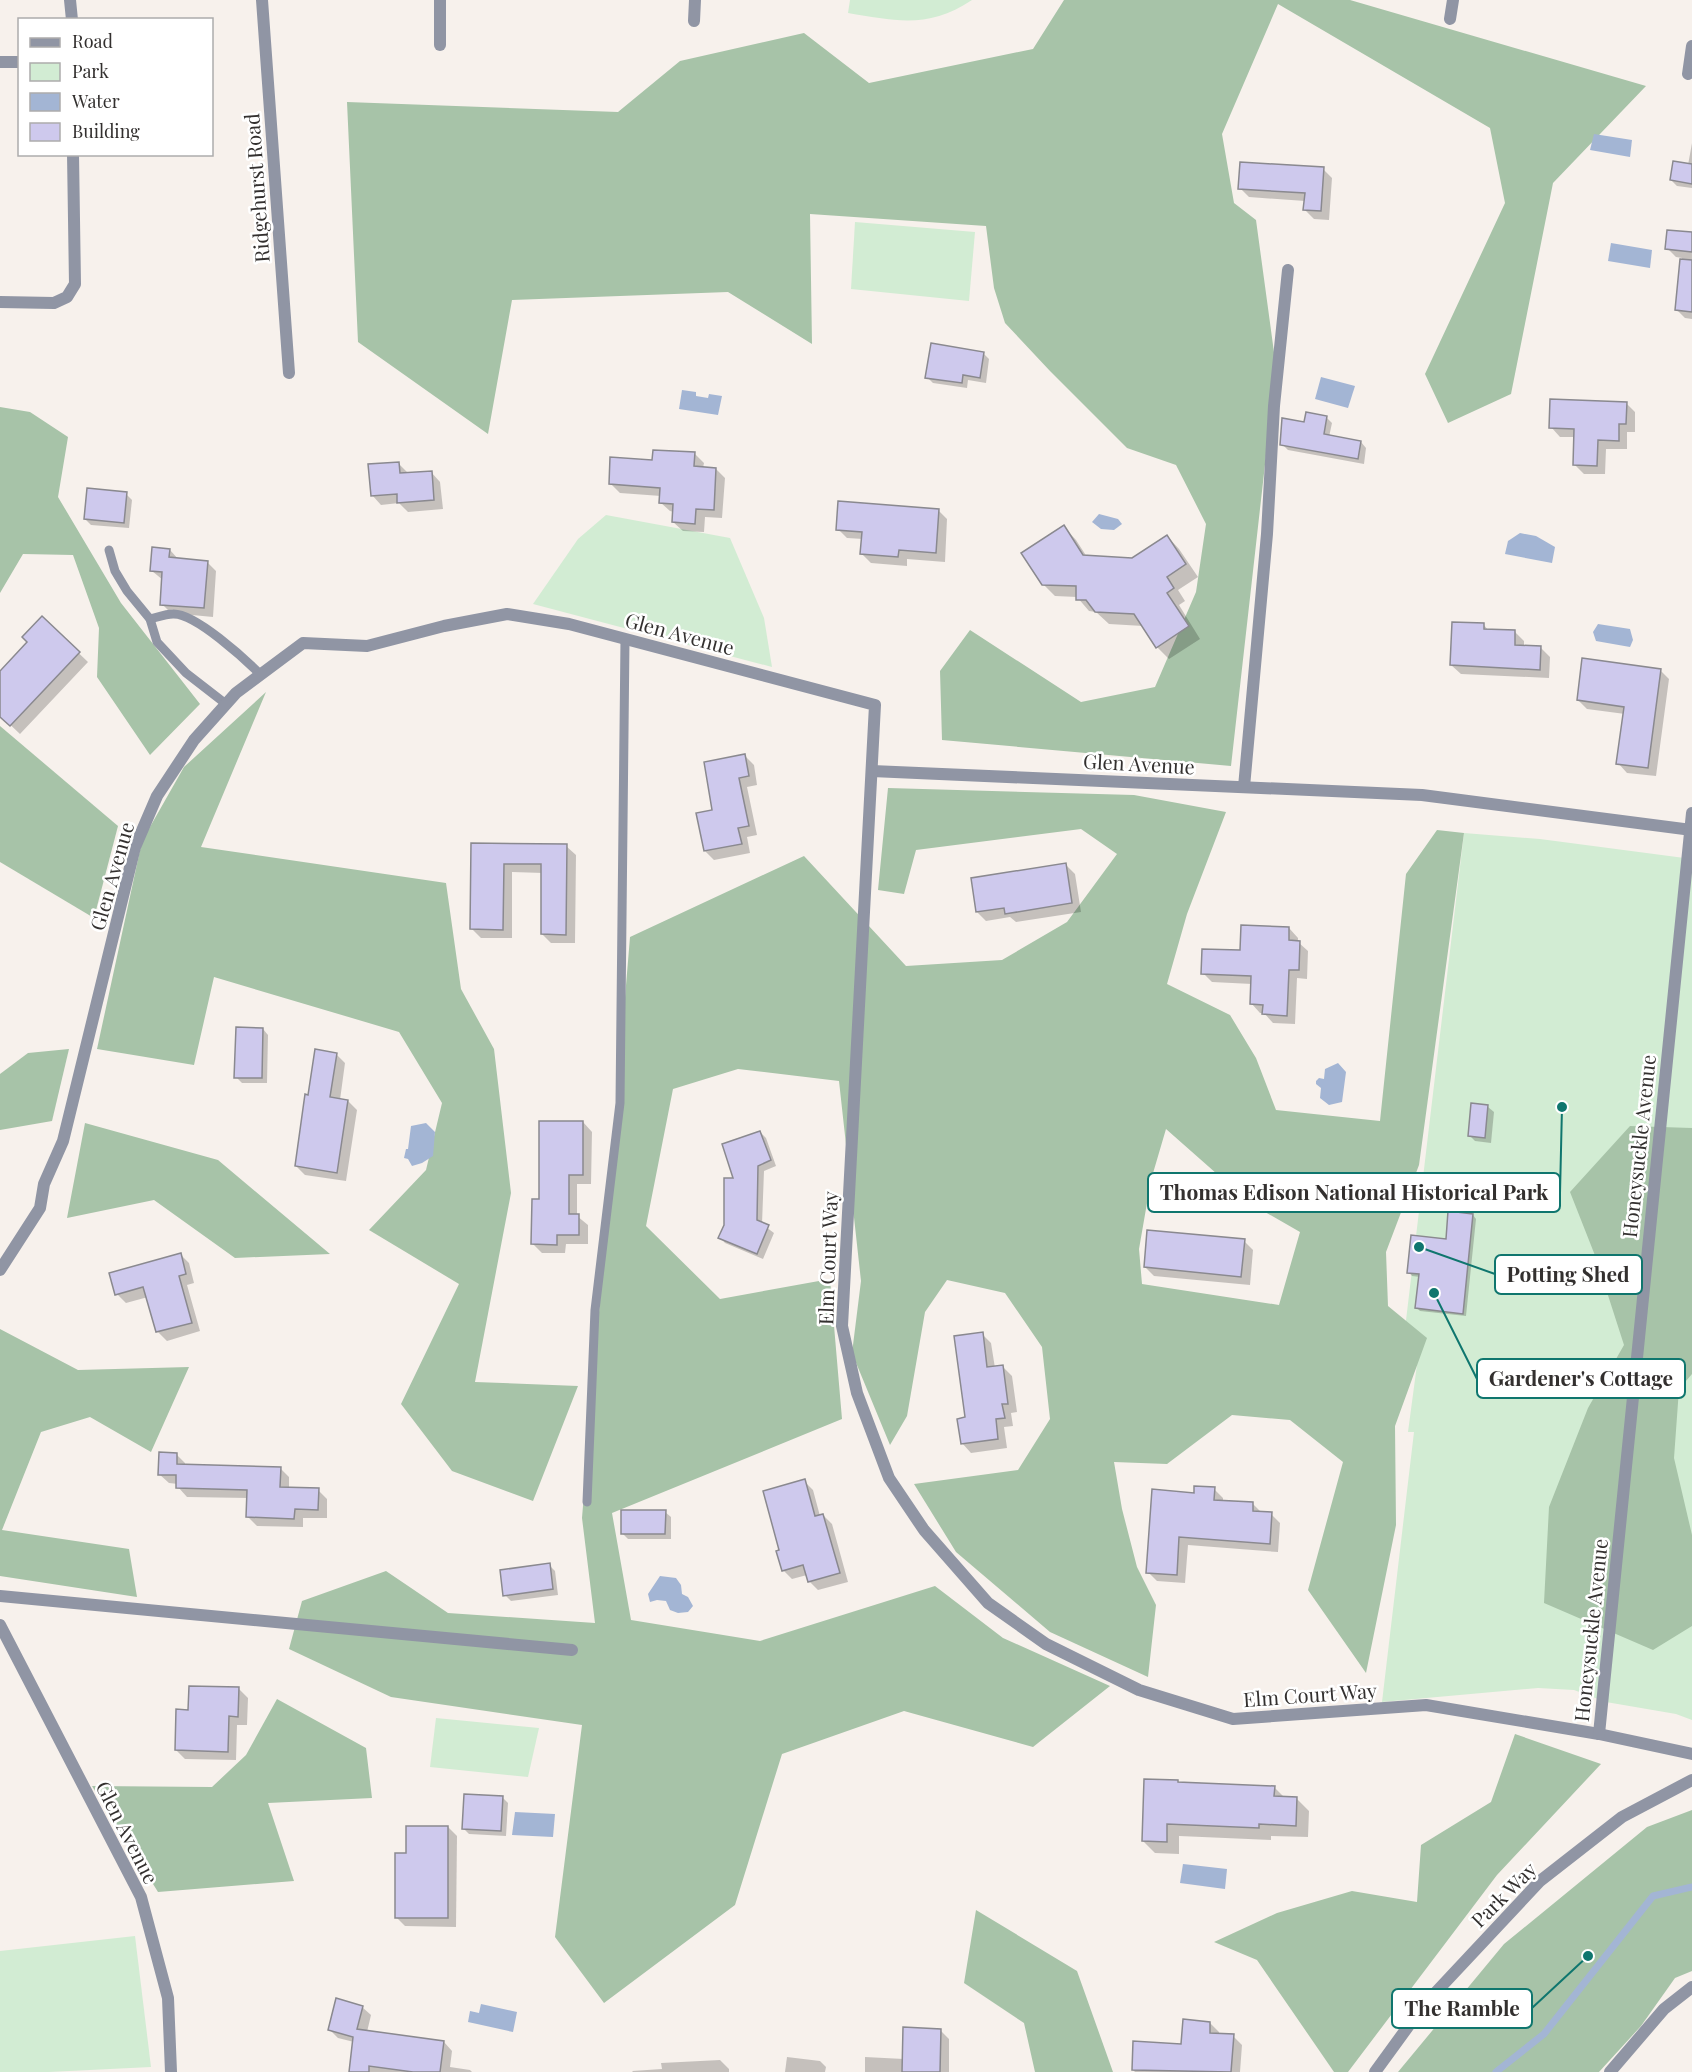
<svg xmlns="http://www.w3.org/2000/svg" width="1692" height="2072" viewBox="0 0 1692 2072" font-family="'Playfair Display',serif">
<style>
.green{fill:#d2ecd3}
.forest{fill:#a7c3a8;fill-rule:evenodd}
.water{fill:#a3b5d4}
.shadow{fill:#0003}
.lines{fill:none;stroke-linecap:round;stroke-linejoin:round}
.stream{stroke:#a3b5d4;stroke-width:7}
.building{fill:#cec9ed;stroke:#8a898f;stroke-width:1.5}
.service{stroke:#9095a4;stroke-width:9}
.minor{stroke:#9095a4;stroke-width:12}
.labels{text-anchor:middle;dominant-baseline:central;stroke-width:5;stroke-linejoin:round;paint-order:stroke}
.street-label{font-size:20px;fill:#33302f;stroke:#fff}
.leader{fill:none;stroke:#0f766e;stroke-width:2}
.callout-dot{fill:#0f766e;stroke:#fff;stroke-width:2}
.callout{fill:#fff;stroke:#0f766e;stroke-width:2}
.callout-label{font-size:21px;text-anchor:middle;font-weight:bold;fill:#33302f}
</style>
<rect width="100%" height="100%" fill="#f7f1ec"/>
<!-- green -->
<g class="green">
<path d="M 850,0 L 972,0 C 929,29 896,21 848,13 Z"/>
<polygon points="855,222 975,232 969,301 851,289"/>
<polygon points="606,515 730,538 764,618 772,667 533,604 578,539"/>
<polygon points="1464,833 1540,839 1692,859 1692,1720 1676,1714 1606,1702 1574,1690 1538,1688 1382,1702 1414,1432 1408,1432 1418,1357 1402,1354"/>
<polygon points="436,1718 539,1728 528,1777 430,1767"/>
<polygon points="135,1936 151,2067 49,2072 0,2072 0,1951"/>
</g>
<!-- forest -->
<g class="forest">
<polygon points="1064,0 1350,0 1646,86 1553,183 1511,394 1448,423 1425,374 1505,203 1490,128 1278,4 1222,134 1234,203 1256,220 1276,367 1231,766 942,740 940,671 970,630 1081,702 1155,687 1196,592 1206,524 1176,465 1127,448 1050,371 1005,323 994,288 986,226 810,214 812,344 728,292 512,300 488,434 358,342 347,102 618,112 680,61 804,33 869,83 1033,49"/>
<polygon points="0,407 30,412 68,437 58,497 121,603 200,704 150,755 97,677 99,628 73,555 23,554 0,593"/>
<polygon points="266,692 201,847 446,883 461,989 494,1049 511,1193 475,1382 578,1386 533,1501 452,1471 401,1404 459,1284 369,1230 426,1170 442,1103 399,1032 214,977 194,1065 97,1049 142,841 184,767"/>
<polygon points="0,726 118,826 94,918 0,862"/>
<path d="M 888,788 L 1134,795 L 1226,812 L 1187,914 L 1167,984 L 1230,1015 L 1256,1058 L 1276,1110 L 1380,1121 L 1406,874 L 1437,830 L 1464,833 L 1419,1165 L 1386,1252 L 1388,1306 L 1427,1338 L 1395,1426 L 1396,1525 L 1366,1673 L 1308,1590 L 1343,1462 L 1290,1420 L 1232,1415 L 1167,1464 L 1114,1462 L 1122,1509 L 1137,1567 L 1156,1605 L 1148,1677 L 1050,1632 L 956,1552 L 914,1484 L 1018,1470 L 1050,1419 L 1042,1347 L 1005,1293 L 947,1280 L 925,1312 L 907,1416 L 890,1445 L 852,1353 L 861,1281 L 839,1081 L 738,1069 L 673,1089 L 646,1226 L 720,1299 L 830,1279 L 842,1419 L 612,1513 L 631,1620 L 760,1641 L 935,1586 L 1003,1638 L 1110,1686 L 1033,1747 L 904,1711 L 782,1754 L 735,1905 L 604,2003 L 555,1937 L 582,1725 L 391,1697 L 289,1649 L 302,1601 L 386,1571 L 448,1613 L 595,1623 L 582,1518 L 630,937 L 804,856 L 906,966 L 1002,960 L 1067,922 L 1117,854 L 1081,829 L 916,850 L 904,894 L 878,890 ZM 1166,1129 L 1251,1204 L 1300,1232 L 1279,1305 L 1142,1284 L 1139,1249 L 1151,1180 Z"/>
<polygon points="69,1049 52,1121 0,1130 0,1074 28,1053"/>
<polygon points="85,1123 218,1160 330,1254 235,1258 154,1200 67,1218"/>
<polygon points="1630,1126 1692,1128 1692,1374 1679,1389 1674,1458 1692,1535 1692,1626 1653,1650 1544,1603 1549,1507 1588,1408 1624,1345 1596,1258 1570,1192"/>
<polygon points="0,1329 78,1370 189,1367 151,1452 90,1417 41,1432 2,1530 129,1549 137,1597 0,1576"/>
<polygon points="277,1699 366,1748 372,1798 268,1803 294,1881 158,1892 92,1786 212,1787 246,1755"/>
<polygon points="1515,1734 1601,1764 1497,1875 1348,2072 1334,2072 1257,1960 1214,1942 1277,1913 1352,1891 1417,1902 1421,1845 1491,1802"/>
<polygon points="1692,1810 1692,1971 1675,1978 1641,2026 1599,2072 1398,2072 1504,1944 1647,1827"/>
<polygon points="976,1910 1077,1971 1113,2072 1035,2072 1024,2023 964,1983"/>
</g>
<!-- water -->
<g class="water">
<polygon points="1594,134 1632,140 1630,157 1590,150"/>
<polygon points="1611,243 1652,250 1650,268 1608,261"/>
<polygon points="1321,377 1355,386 1348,408 1315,399"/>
<polygon points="682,390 696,392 696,396 708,398 709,394 722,396 718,415 679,409"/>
<polygon points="1099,514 1118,519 1122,524 1114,530 1101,529 1092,522"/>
<polygon points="1520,533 1536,536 1555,547 1552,563 1505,554 1508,541"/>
<polygon points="1598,624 1630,629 1633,640 1630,647 1596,641 1593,632"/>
<polygon points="1338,1063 1346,1072 1342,1102 1329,1105 1320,1098 1321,1088 1316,1084 1316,1081 1319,1078 1324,1079 1325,1069"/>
<polygon points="426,1123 435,1132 433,1156 422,1163 412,1166 408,1159 404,1158 406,1149 408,1149 411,1126"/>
<polygon points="660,1576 676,1578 681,1585 682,1594 688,1597 693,1606 688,1612 678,1613 670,1610 666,1601 657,1600 650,1602 648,1594"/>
<polygon points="515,1812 555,1814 553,1837 512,1835"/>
<polygon points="1183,1864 1227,1869 1225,1889 1180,1883"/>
<polygon points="481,2004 517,2012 513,2032 468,2022 470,2011 479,2013"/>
</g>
<!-- shadow -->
<g class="shadow">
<polygon points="1692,143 1692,188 1677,186 1671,180 1688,165"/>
<polygon points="1323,169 1332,178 1329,220 1314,219 1305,210 1305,201 1249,197 1240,188"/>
<polygon points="1692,234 1692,319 1685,318 1676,309 1682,258 1676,257 1667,248"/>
<polygon points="983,353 989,359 986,383 968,380 967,388 933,383 927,377"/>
<polygon points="1626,403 1635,412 1635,432 1627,432 1627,449 1606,449 1605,474 1584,474 1575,465 1575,437 1560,437 1551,427"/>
<polygon points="1326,417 1332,423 1329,437 1361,442 1366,448 1364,464 1288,450 1282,444 1305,424"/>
<polygon points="695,454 704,463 703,468 716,469 725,478 722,518 705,517 704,532 683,531 673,522 674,512 670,511 660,502 661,496 620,493 611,484 654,461"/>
<polygon points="399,464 408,473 431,472 440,482 443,509 408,512 399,503 381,505 372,495"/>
<polygon points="126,494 132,500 129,528 91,525 85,519"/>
<polygon points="938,510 947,519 945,562 907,559 907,566 871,563 862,554 863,539 847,538 838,529"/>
<polygon points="1064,527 1076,540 1087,557 1132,559 1167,536 1179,549 1198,577 1178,590 1185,601 1179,605 1200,639 1169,659 1157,647 1143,626 1109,624 1096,612 1089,611 1077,597 1055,596 1043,584"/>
<polygon points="170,550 179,560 207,562 216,571 213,617 171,613 162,604 163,580 152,571"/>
<polygon points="42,618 88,662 20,734 0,715 0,673 29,642"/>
<polygon points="1483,624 1489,631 1515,632 1524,641 1524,647 1541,648 1550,657 1549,678 1461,674 1451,665"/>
<polygon points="1660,670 1669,679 1656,776 1627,773 1618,763 1625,714 1587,709 1578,700"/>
<polygon points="745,756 754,765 757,785 747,787 757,835 747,837 750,853 714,860 705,851 714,811"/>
<polygon points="473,845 566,846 576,855 575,943 551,943 542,934 543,873 512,872 512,938 481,938 472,929"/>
<polygon points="1066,865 1075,874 1081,912 1016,922 1010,917 986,921 977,912"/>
<polygon points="1289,928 1298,938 1298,942 1308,951 1307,979 1297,978 1295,1024 1273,1023 1264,1013 1260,1013 1251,1003 1252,984 1212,982 1203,973"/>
<polygon points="263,1029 268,1035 267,1083 242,1083 236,1077"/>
<polygon points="336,1054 345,1063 340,1100 348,1101 357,1110 346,1181 305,1175 296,1166 309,1096"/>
<polygon points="1488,1107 1494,1112 1491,1143 1475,1141 1469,1135"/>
<polygon points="583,1122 592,1132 591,1184 577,1184 577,1216 588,1225 588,1244 566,1244 565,1253 542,1253 533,1244 540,1201"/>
<polygon points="760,1132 766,1138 776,1166 764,1171 762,1224 774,1233 763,1259 725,1243 720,1237 725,1225 735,1180"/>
<polygon points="1473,1215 1476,1219 1466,1316 1420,1311 1417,1308 1420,1277 1412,1276 1409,1272"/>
<polygon points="1244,1241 1253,1250 1250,1285 1154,1276 1145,1267"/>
<polygon points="180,1254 189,1263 194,1283 187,1285 200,1331 167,1341 158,1332 148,1297 126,1303 117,1294"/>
<polygon points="982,1334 991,1343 995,1368 1003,1367 1012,1376 1017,1412 1011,1413 1013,1426 1004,1427 1007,1448 971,1453 962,1443"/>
<polygon points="176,1454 185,1463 185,1466 280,1468 289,1477 289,1489 318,1490 327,1499 327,1518 303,1518 303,1527 257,1526 248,1517 248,1498 187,1497 178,1487 178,1484 169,1483 159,1474"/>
<polygon points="804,1481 813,1490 820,1516 823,1515 832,1524 848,1582 818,1590 809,1581 807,1575 792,1579 783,1570 781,1552"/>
<polygon points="1214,1489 1223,1498 1223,1502 1253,1504 1262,1513 1271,1514 1280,1523 1278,1552 1188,1545 1185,1583 1157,1581 1148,1572 1195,1494"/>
<polygon points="665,1512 671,1517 671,1539 628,1539 622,1533"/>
<polygon points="549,1565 555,1571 558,1595 511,1601 505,1595"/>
<polygon points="238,1688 248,1698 247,1725 237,1725 236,1760 185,1759 176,1750 189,1711"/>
<polygon points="1179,1784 1274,1787 1285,1798 1296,1798 1309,1811 1308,1837 1271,1836 1271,1840 1179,1836 1179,1854 1155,1853 1143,1841"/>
<polygon points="502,1797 508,1803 506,1836 469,1834 463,1828"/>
<polygon points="448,1827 457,1836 456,1927 405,1926 396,1917 407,1854"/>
<polygon points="362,2007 371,2015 367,2032 444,2042 452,2051 450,2067 470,2070 472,2072 350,2072 354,2042 338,2038 329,2029"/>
<polygon points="1210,2023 1219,2032 1219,2035 1233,2036 1242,2045 1240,2072 1135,2072 1133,2070 1182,2046"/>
<polygon points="940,2030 949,2039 949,2072 865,2072 865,2057 904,2059"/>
<polygon points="787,2057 820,2061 826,2067 825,2072 785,2072"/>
<polygon points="720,2060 729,2069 729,2072 633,2072 632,2071 662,2069 661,2063"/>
</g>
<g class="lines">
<!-- stream -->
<polyline class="stream" points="1496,2072 1544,2034 1653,1896 1692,1887"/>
</g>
<!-- building -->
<g class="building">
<polygon points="1673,161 1692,164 1692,184 1670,180"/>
<polygon points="1240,162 1324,167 1321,211 1303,210 1305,193 1238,189"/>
<polygon points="1667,230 1692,232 1692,252 1665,249"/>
<polygon points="1680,259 1692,260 1692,312 1675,310"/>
<polygon points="931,343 984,352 980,378 963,375 962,383 925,378"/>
<polygon points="1550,399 1627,402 1626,424 1619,424 1619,441 1598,440 1597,466 1573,465 1574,429 1549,428"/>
<polygon points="1306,412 1327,416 1324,434 1361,441 1358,459 1280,445 1282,418 1304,422"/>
<polygon points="653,450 695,452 694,466 716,468 714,510 696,509 695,524 672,522 673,504 659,503 660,488 609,484 610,457 652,460"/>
<polygon points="399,462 400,473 432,471 434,500 397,503 397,494 371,496 368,464"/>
<polygon points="87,488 127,492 124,523 84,519"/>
<polygon points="838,501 939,509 936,553 899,550 898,557 860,554 862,532 836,530"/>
<polygon points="1064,525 1083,555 1132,558 1167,535 1186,564 1167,577 1174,588 1167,593 1189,626 1156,648 1134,614 1095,612 1086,600 1076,600 1076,586 1042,585 1021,553"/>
<polygon points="152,547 170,549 169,557 208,561 204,608 160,605 162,572 150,571"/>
<polygon points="42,616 80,652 10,726 0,717 0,671 27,642 22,637"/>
<polygon points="1452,622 1484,623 1484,629 1515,630 1515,645 1541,646 1540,670 1450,665"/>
<polygon points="1582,658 1661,669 1648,768 1616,764 1624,707 1577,700"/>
<polygon points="745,754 749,776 739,778 749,826 738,828 742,844 704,851 696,813 712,810 704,762"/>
<polygon points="471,843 567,844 566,935 541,934 541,864 504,864 503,930 470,929"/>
<polygon points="1066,863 1072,903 1005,914 1004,908 976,912 971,878"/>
<polygon points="1241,925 1289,927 1289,940 1300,941 1299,970 1289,970 1287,1016 1262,1014 1263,1005 1250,1004 1251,976 1201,974 1202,949 1240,950"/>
<polygon points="236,1027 263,1028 262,1078 234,1078"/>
<polygon points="315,1049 337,1053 330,1097 348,1100 337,1173 295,1166 305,1094 308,1095"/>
<polygon points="1471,1103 1488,1105 1485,1138 1468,1136"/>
<polygon points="539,1121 583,1121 583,1175 569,1175 569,1214 579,1214 579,1235 557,1235 557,1245 531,1244 532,1199 539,1199"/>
<polygon points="760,1131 771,1160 758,1166 757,1220 769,1225 757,1254 718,1238 724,1225 724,1178 733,1178 722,1144"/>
<polygon points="1448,1211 1473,1214 1463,1314 1415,1308 1419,1274 1407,1273 1411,1235 1446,1239"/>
<polygon points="1147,1230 1245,1239 1241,1277 1144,1267"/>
<polygon points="181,1253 186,1274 179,1276 192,1323 156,1332 143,1287 115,1295 109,1273"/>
<polygon points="983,1332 987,1367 1003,1365 1008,1404 1002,1404 1005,1418 996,1419 998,1439 961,1444 957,1419 965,1417 954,1336"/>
<polygon points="159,1452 177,1453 177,1464 281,1467 280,1487 319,1488 318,1510 295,1509 294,1519 246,1517 247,1490 176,1488 176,1475 158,1475"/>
<polygon points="805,1479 815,1516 823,1514 840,1573 808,1582 803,1565 782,1571 776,1551 779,1550 763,1491"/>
<polygon points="1194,1486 1215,1487 1214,1500 1253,1502 1253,1511 1272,1512 1270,1544 1179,1537 1177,1575 1146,1573 1152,1489 1194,1493"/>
<polygon points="621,1510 666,1510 665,1534 621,1534"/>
<polygon points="550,1563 553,1589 503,1596 500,1570"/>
<polygon points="189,1686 239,1687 238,1717 229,1716 228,1752 175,1750 176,1709 188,1710"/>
<polygon points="1144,1779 1178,1780 1178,1782 1275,1786 1274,1796 1297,1797 1296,1826 1259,1824 1259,1828 1167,1824 1167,1842 1142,1841"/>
<polygon points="464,1794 503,1796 501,1831 462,1829"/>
<polygon points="406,1826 448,1826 448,1918 395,1918 395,1853 406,1853"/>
<polygon points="336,1998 363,2006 357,2029 444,2041 440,2072 413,2072 369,2066 369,2072 349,2072 353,2037 328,2030"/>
<polygon points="1183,2019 1210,2022 1210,2033 1234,2034 1231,2072 1132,2070 1133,2041 1181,2044"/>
<polygon points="903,2027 941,2029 940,2072 902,2072"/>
</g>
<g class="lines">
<!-- service -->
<g class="service">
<polyline points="109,550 115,571 127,591 150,619 157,642 186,673 226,704"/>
<path d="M 150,619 C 158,617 166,614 173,614 C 195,613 245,659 261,675"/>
<polyline points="587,1502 595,1310 620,1103 625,639"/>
</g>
<!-- minor -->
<g class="minor">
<polyline points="70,0 72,20"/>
<polyline points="262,0 289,373"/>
<polyline points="1450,19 1453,0"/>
<polyline points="694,21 695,0"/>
<polyline points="440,45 440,0"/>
<polyline points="0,62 20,62"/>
<polyline points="1688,74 1692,46"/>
<polyline points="0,302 54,303 67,297 75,284 73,154"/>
<polyline points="872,771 1422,795 1692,830"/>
<polyline points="1244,787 1267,534 1274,406 1288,270"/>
<polyline points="0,1270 40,1208 44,1184 63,1141 135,847 157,796 194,740 236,693 303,643 367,646 444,626 507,614 569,624 875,705 842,1326 857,1393 889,1478 924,1530 988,1603 1046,1644 1139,1690 1233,1719 1426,1705 1599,1734 1692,1754"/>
<polyline points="0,1596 572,1650"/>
<polyline points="0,1625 141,1897 168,1998 171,2072"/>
<polyline points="1599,1734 1692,813"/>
<polyline points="1375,2072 1423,2006 1540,1881 1622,1817 1692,1780"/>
<polyline points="1610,2072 1664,2009 1692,1987"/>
</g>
</g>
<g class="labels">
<!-- street labels -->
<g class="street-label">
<text transform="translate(256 188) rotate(-94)">Ridgehurst Road</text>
<text transform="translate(680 633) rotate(15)">Glen Avenue</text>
<text transform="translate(1139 763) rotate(3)">Glen Avenue</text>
<text transform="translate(111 876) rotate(-74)">Glen Avenue</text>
<text transform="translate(1638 1146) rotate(-84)">Honeysuckle Avenue</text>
<text transform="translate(827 1258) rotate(-88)">Elm Court Way</text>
<text transform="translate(1590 1630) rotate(-84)">Honeysuckle Avenue</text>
<text transform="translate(1310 1694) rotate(-4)">Elm Court Way</text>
<text transform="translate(128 1832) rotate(63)">Glen Avenue</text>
<text transform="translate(1503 1894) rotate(-45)">Park Way</text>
</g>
</g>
<!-- callouts -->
<path class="leader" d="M1562 1107L1560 1193M1419 1247L1495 1274M1434 1293L1477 1379M1588 1956L1532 2008"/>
<g class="callout-dot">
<circle cx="1562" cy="1107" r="6"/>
<circle cx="1419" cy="1247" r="6"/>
<circle cx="1434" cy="1293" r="6"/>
<circle cx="1588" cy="1956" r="6"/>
</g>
<g class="callout">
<rect x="1148" y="1173" width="412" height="39" rx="6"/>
<rect x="1495" y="1255" width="147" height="39" rx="6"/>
<rect x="1477" y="1359" width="208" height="39" rx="6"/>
<rect x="1392" y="1989" width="140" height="39" rx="6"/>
</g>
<g class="callout-label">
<text x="1354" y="1200">Thomas Edison National Historical Park</text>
<text x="1568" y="1282">Potting Shed</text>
<text x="1581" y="1386">Gardener's Cottage</text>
<text x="1462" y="2016">The Ramble</text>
</g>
<!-- legend -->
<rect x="18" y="18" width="195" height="138" fill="#ffffff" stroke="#adacac" stroke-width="1.5"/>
<rect x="30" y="38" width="30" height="9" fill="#9095a4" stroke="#adacac" stroke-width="1.5"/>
<text x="72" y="48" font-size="18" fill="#33302f">Road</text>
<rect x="30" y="63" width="30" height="18" fill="#d2ecd3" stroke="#adacac" stroke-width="1.5"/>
<text x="72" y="78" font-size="18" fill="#33302f">Park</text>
<rect x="30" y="93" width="30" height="18" fill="#a3b5d4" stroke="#adacac" stroke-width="1.5"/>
<text x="72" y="108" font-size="18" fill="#33302f">Water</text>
<rect x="30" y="123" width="30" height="18" fill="#cec9ed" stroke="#adacac" stroke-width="1.5"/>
<text x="72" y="138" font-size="18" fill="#33302f">Building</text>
</svg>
